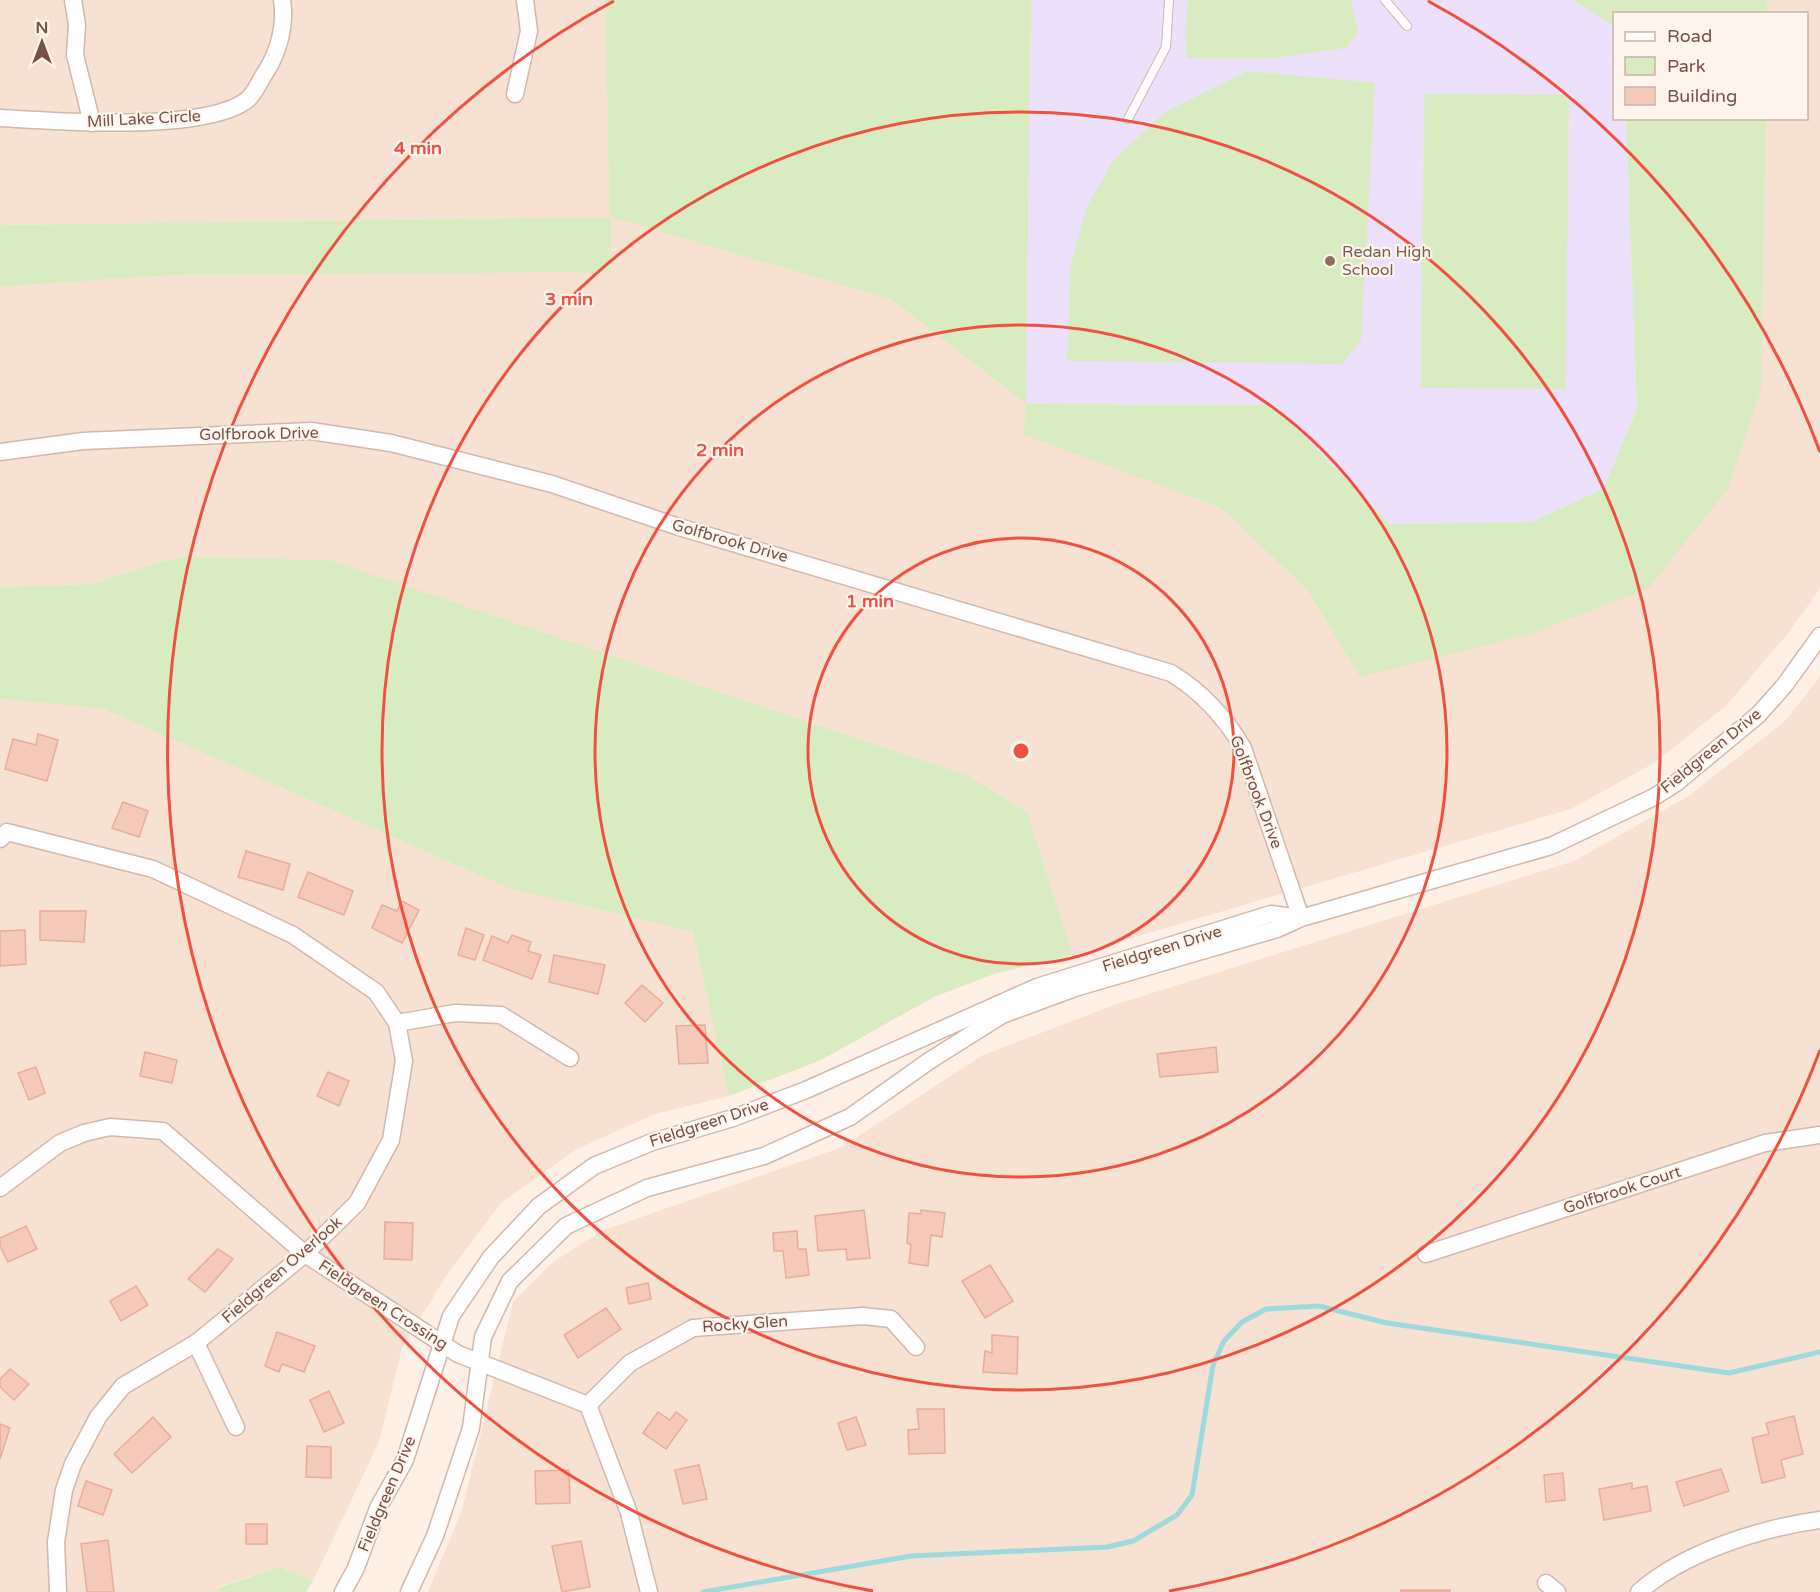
<svg xmlns="http://www.w3.org/2000/svg" width="1820" height="1592" viewBox="0 0 1820 1592" font-family="'Varela Round',sans-serif">
<style>
.residential{fill:#f6e1d2}
.education{fill:#ede0fa}
.green{fill:#d9ecc1}
.lines{fill:none;stroke-linecap:round;stroke-linejoin:round}
.stream{stroke:#9cdadb;stroke-width:5}
.building{fill:#f5c9ba;stroke:#e9ac99;stroke-width:1.5}
.service-casing{stroke:#d2b8ac;stroke-width:10}
.minor-casing{stroke:#d2b8ac;stroke-width:19}
.service{stroke:#fff;stroke-width:8}
.minor{stroke:#fff;stroke-width:16}
.ring{fill:none;stroke:#ef5041;stroke-width:3}
.education-dot{fill:#8d6e63;stroke:#fff5ec;stroke-width:2}
.labels{text-anchor:middle;dominant-baseline:central;stroke-width:4.5;stroke-linejoin:round;paint-order:stroke}
.street-label{font-size:16px;fill:#785248;stroke:#fff5ec}
.education-label{font-size:16px;fill:#785e54;stroke:#fff5ec;text-anchor:start}
.centre{fill:#ef5041;stroke:#fff5ec;stroke-width:3}
.ring-label{font-size:18px;text-anchor:middle;font-weight:bold;fill:#ef5041;stroke:#fff5ec;stroke-width:4.5;stroke-linejoin:round;paint-order:stroke}
</style>
<rect width="100%" height="100%" fill="#fef0e4"/>
<!-- residential -->
<g class="residential">
<polygon points="0,0 605,0 611,217 892,300 1026,404 1025,435 1221,508 1308,591 1360,676 1761,391 1766,119 1806,118 1806,14 1767,13 1768,0 1820,0 1820,589 1785,637 1726,706 1654,763 1571,809 1073,955 1027,813 178,557 90,584 0,587 0,287 175,275 611,271 610,217 0,225"/>
<polygon points="1820,677 1820,1592 428,1592 462,1510 513,1302 552,1263 601,1231 840,1148 983,1055 1114,1005 1574,861 1687,797 1784,722"/>
<polygon points="0,699 104,709 508,888 693,932 729,1096 655,1114 577,1149 502,1202 448,1273 402,1348 379,1442 313,1581 279,1567 218,1587 217,1592 0,1592"/>
</g>
<!-- education -->
<polygon class="education" points="1031,0 1573,0 1614,26 1614,118 1626,119 1637,409 1603,489 1531,522 1390,524 1273,405 1026,404"/>
<!-- green -->
<g class="green">
<polygon points="605,0 1031,0 1026,404 1273,405 1390,524 1531,522 1603,489 1637,409 1626,119 1766,119 1761,391 1728,489 1649,588 1536,632 1360,677 1308,591 1221,508 1024,435 1026,404 892,300 611,217 611,272 175,275 0,287 0,225 610,217"/>
<polygon points="1188,0 1351,0 1358,32 1346,48 1274,58 1187,58 1185,31"/>
<polygon points="1573,0 1768,0 1767,13 1614,14 1614,26"/>
<polygon points="1248,71 1375,83 1361,341 1342,364 1067,361 1071,264 1087,206 1113,161 1165,112"/>
<polygon points="1424,94 1569,95 1566,389 1421,388"/>
<polygon points="178,557 328,560 968,776 1027,812 1073,955 994,974 934,997 821,1060 729,1096 693,932 508,888 104,709 0,699 0,587 90,584"/>
<polygon points="279,1567 313,1581 306,1592 217,1592 218,1588"/>
</g>
<g class="lines">
<!-- stream -->
<polyline class="stream" points="703,1592 911,1556 1107,1547 1133,1541 1177,1515 1192,1495 1213,1365 1224,1341 1242,1322 1266,1309 1319,1306 1387,1323 1729,1373 1820,1352"/>
</g>
<!-- building -->
<g class="building">
<polygon points="38,734 58,740 47,781 5,769 13,739 36,745"/>
<polygon points="123,802 148,811 139,837 112,828"/>
<polygon points="246,851 290,864 283,890 238,877"/>
<polygon points="308,872 353,891 344,915 298,897"/>
<polygon points="402,901 419,910 402,943 372,928 382,905 397,911"/>
<polygon points="40,911 86,911 84,942 40,940"/>
<polygon points="466,928 484,935 475,960 458,955"/>
<polygon points="25,930 26,964 0,966 0,931"/>
<polygon points="512,935 531,942 528,951 541,955 532,979 483,960 492,936 508,943"/>
<polygon points="554,955 605,965 598,994 549,982"/>
<polygon points="642,985 663,1003 645,1022 625,1003"/>
<polygon points="705,1025 708,1063 679,1064 676,1026"/>
<polygon points="1216,1047 1218,1072 1160,1077 1157,1054"/>
<polygon points="145,1052 177,1060 172,1083 140,1076"/>
<polygon points="36,1067 45,1093 29,1100 18,1073"/>
<polygon points="328,1072 349,1081 339,1106 317,1096"/>
<polygon points="864,1210 870,1258 847,1260 846,1249 818,1251 815,1216"/>
<polygon points="921,1210 945,1213 942,1237 931,1235 928,1266 909,1263 911,1245 907,1243 909,1213 921,1214"/>
<polygon points="385,1222 413,1223 412,1260 384,1259"/>
<polygon points="26,1226 37,1249 8,1262 0,1246 0,1238"/>
<polygon points="797,1231 798,1249 806,1249 809,1275 786,1278 783,1251 774,1251 773,1233"/>
<polygon points="218,1249 233,1259 205,1292 188,1279"/>
<polygon points="990,1265 1013,1301 985,1318 962,1281"/>
<polygon points="648,1283 651,1299 629,1304 626,1288"/>
<polygon points="136,1286 148,1305 121,1321 110,1301"/>
<polygon points="606,1308 621,1329 578,1358 564,1335"/>
<polygon points="277,1332 315,1346 304,1372 282,1364 279,1372 265,1366"/>
<polygon points="992,1335 1018,1337 1017,1374 983,1372 985,1351 992,1353"/>
<polygon points="10,1369 29,1384 14,1400 0,1387 0,1379"/>
<polygon points="329,1391 344,1423 324,1432 310,1400"/>
<polygon points="917,1409 944,1409 945,1453 909,1454 908,1430 919,1429"/>
<polygon points="658,1412 670,1420 676,1412 687,1420 666,1449 643,1433"/>
<polygon points="1794,1416 1803,1454 1781,1460 1785,1477 1762,1483 1752,1438 1769,1434 1766,1423"/>
<polygon points="153,1417 171,1437 132,1473 114,1454"/>
<polygon points="856,1417 866,1445 847,1450 838,1423"/>
<polygon points="0,1424 10,1428 0,1459"/>
<polygon points="307,1446 331,1447 331,1478 306,1477"/>
<polygon points="699,1465 707,1499 683,1504 675,1470"/>
<polygon points="1721,1469 1729,1491 1684,1506 1676,1482"/>
<polygon points="569,1470 570,1503 536,1504 535,1471"/>
<polygon points="1563,1473 1565,1500 1546,1502 1544,1475"/>
<polygon points="86,1481 112,1490 103,1515 78,1506"/>
<polygon points="1632,1483 1632,1489 1647,1486 1651,1511 1604,1520 1599,1489"/>
<rect x="246" y="1524" width="21" height="20"/>
<polygon points="108,1540 114,1592 87,1592 81,1544"/>
<polygon points="581,1541 590,1587 562,1592 552,1546"/>
<rect x="1401" y="1590" width="49" height="2"/>
</g>
<g class="lines">
<defs>
<g id="service">
<polyline points="1385,0 1407,26"/>
<polyline points="1128,119 1166,47 1169,0"/>
</g>
<g id="minor">
<polyline points="73,0 77,25 75,55 92,123"/>
<polyline points="515,94 529,31 525,0"/>
<path d="M 0,118 C 56,121 204,133 247,100 C 255,94 261,78 267,70 C 279,50 286,24 282,0"/>
<path d="M 0,452 L 83,441 L 311,431 L 391,443 L 552,484 L 679,527 L 1171,673 C 1202,692 1225,717 1243,748 L 1301,918"/>
<polyline points="0,839 7,832 153,869 293,935 376,992 397,1023 404,1061 391,1140 357,1203 305,1254 196,1343 123,1386 98,1417 73,1464 64,1490 56,1542 58,1592"/>
<polyline points="397,1023 455,1013 501,1015 570,1058"/>
<polyline points="0,1188 60,1143 84,1133 110,1127 163,1131 305,1254 458,1354 588,1405 629,1513 649,1592"/>
<polyline points="1426,1254 1765,1143 1820,1135"/>
<polyline points="196,1343 236,1427"/>
<polyline points="588,1405 630,1363 693,1328 863,1316 891,1319 916,1347"/>
<polyline points="1546,1583 1557,1592"/>
<polyline points="343,1592 356,1568 378,1508 405,1460 451,1316 491,1257 539,1206 594,1166 652,1142 733,1118 806,1090 1037,987 1271,914 1300,918"/>
<polyline points="409,1592 435,1536 471,1428 483,1337 510,1281 566,1226 647,1188 764,1156 850,1117 929,1061 1002,1015 1075,988 1277,929 1301,918 1551,846 1654,797 1676,783 1758,715 1784,686 1820,636"/>
<path d="M 1639,1592 C 1684,1552 1761,1528 1820,1520"/>
</g>
</defs>
<!-- service casing -->
<use href="#service" class="service-casing"/>
<!-- minor casing -->
<use href="#minor" class="minor-casing"/>
<!-- service -->
<use href="#service" class="service"/>
<!-- minor -->
<use href="#minor" class="minor"/>
</g>
<!-- distance rings -->
<g class="ring">
<circle cx="1021" cy="751" r="213"/>
<circle cx="1021" cy="751" r="426"/>
<circle cx="1021" cy="751" r="639"/>
<path d="M1820 1050A853 853 0 0 1 1169 1591M873 1591A853 853 0 0 1 614 1M1428 1A853 853 0 0 1 1820 452"/>
</g>
<!-- markers -->
<circle class="education-dot" cx="1330" cy="261" r="6"/>
<g class="labels">
<!-- street labels -->
<g class="street-label">
<text transform="translate(144 119) rotate(-3)">Mill Lake Circle</text>
<text transform="translate(259 434) rotate(-1)">Golfbrook Drive</text>
<text transform="translate(730 541) rotate(16)">Golfbrook Drive</text>
<text transform="translate(1711 751) rotate(-39)">Fieldgreen Drive</text>
<text transform="translate(1256 792) rotate(69)">Golfbrook Drive</text>
<text transform="translate(1162 949) rotate(-17)">Fieldgreen Drive</text>
<text transform="translate(709 1123) rotate(-18)">Fieldgreen Drive</text>
<text transform="translate(1622 1190) rotate(-18)">Golfbrook Court</text>
<text transform="translate(282 1270) rotate(-41)">Fieldgreen Overlook</text>
<text transform="translate(383 1305) rotate(33)">Fieldgreen Crossing</text>
<text transform="translate(745 1324) rotate(-4)">Rocky Glen</text>
<text transform="translate(387 1494) rotate(-67)">Fieldgreen Drive</text>
</g>
<!-- education labels -->
<g class="education-label">
<text x="1342" y="252">Redan High<tspan x="1342" dy="18">School</tspan></text>
</g>
</g>
<circle cx="1021" cy="751" r="9" class="centre"/>
<g class="ring-label">
<text x="418" y="154">4 min</text>
<text x="569" y="305">3 min</text>
<text x="720" y="456">2 min</text>
<text x="870" y="607">1 min</text>
</g>
<!-- legend -->
<rect x="1613" y="12" width="195" height="108" fill="#fff5ec" stroke="#c9b4aa" stroke-width="1.5"/>
<rect x="1625" y="32" width="30" height="9" fill="#ffffff" stroke="#c9b4aa" stroke-width="1.5"/>
<text x="1667" y="42" font-size="18" fill="#785248">Road</text>
<rect x="1625" y="57" width="30" height="18" fill="#d9ecc1" stroke="#c9b4aa" stroke-width="1.5"/>
<text x="1667" y="72" font-size="18" fill="#785248">Park</text>
<rect x="1625" y="87" width="30" height="18" fill="#f5c9ba" stroke="#c9b4aa" stroke-width="1.5"/>
<text x="1667" y="102" font-size="18" fill="#785248">Building</text>
<!-- north arrow -->
<g transform="translate(42 42)" stroke="#fff5ec" stroke-width="4.5" paint-order="stroke">
<path d="M0-4.5L10 22L0 15L-10 22Z" fill="#785248"/>
<text y="-9" font-size="16" font-weight="bold" text-anchor="middle" fill="#785248">N</text>
</g>
</svg>
